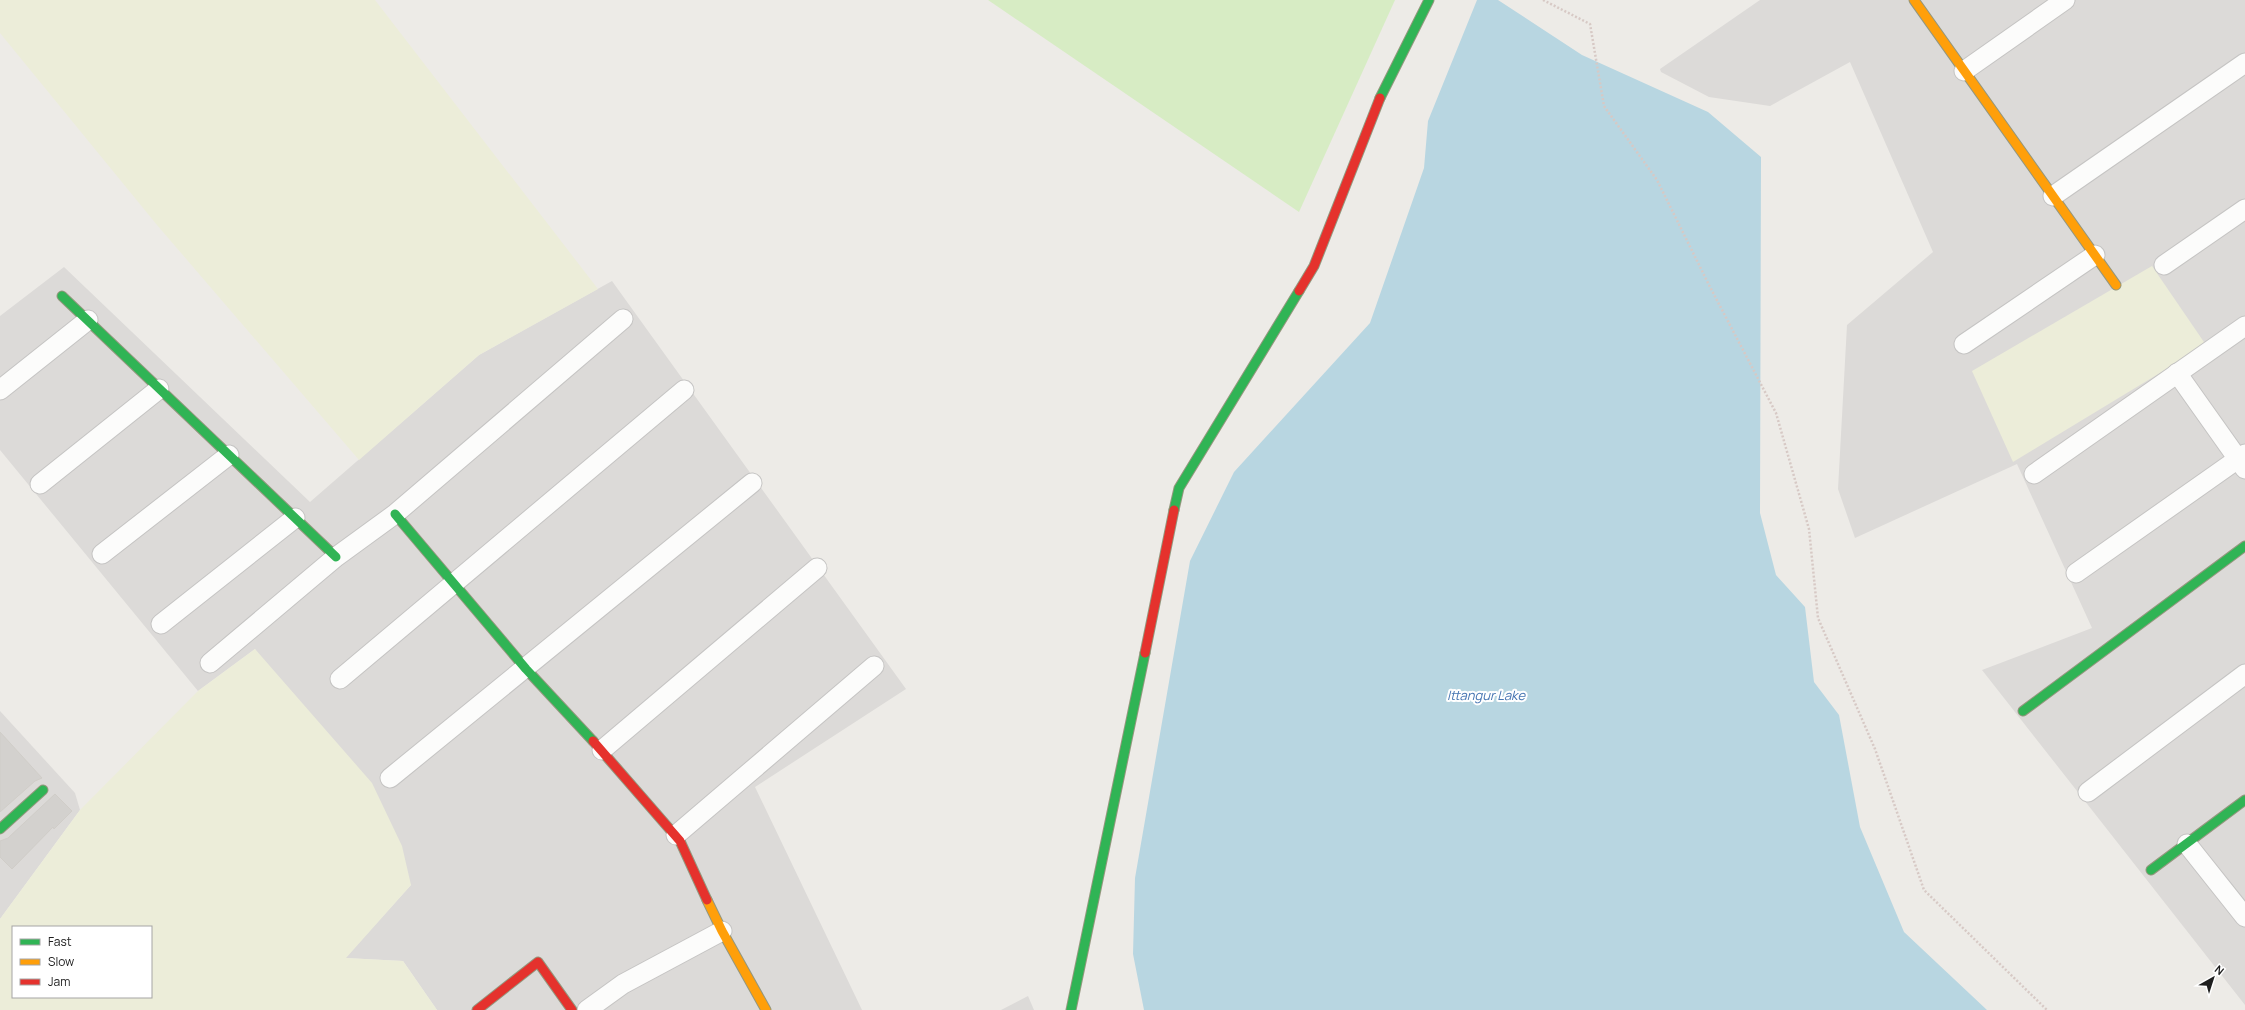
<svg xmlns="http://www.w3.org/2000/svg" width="2245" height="1010" viewBox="0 0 2245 1010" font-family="Manrope,sans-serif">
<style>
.residential{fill:#dcdad8}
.farmland{fill:#ecedd9;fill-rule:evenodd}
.grass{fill:#d7ecc4}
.water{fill:#b8d6e1}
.building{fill:#d3d1ce;stroke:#d0cdc8}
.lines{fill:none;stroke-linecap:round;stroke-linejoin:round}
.street-casing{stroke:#c5c4c3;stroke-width:21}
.fast-casing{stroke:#94977e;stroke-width:11}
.slow-casing{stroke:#94977e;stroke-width:11}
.jam-casing{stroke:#94977e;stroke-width:11}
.path{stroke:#d7c9c5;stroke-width:2.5;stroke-dasharray:2 2;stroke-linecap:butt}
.street{stroke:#fcfcfb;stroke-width:19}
.fast{stroke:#30b455;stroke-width:9}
.slow{stroke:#ff9f0a;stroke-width:9}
.jam{stroke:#e5322d;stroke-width:9}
.labels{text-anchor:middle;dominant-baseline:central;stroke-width:4;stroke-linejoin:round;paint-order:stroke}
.water-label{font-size:13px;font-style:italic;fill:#4675b2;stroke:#fff}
</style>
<rect width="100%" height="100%" fill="#edebe7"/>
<!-- residential -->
<g class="residential">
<polygon points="1760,0 2245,0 2245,1005 1982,670 2092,628 2017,464 1855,538 1838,489 1847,325 1933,252 1850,62 1770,106 1709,97 1661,72 1660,69"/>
<polygon points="64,267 310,502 479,355 612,281 906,689 755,787 862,1010 437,1010 403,961 345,958 411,885 255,649 198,691 0,450 0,316"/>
<polygon points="0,711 75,793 80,810 0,919"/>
<polygon points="1028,996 1034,1010 1001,1010"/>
</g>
<!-- farmland -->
<g class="farmland">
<polygon points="0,0 375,0 598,289 479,355 359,460 157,225 0,33"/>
<polygon points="2152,266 2206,345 2013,462 1972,371"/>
<path d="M 255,649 L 372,783 L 402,846 L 411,885 L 346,958 L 403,961 L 437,1010 L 0,1010 L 0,919 L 80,810 L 198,691 ZM 13,927 L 151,927 L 151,997 L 13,997 Z"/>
</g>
<!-- grass -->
<polygon class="grass" points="988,0 1395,0 1299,212"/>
<!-- water -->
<polygon class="water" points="1477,0 1498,0 1582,55 1708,112 1761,157 1760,513 1776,575 1805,607 1814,682 1839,715 1860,827 1904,932 1987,1010 1144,1010 1133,954 1135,878 1190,561 1234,472 1370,323 1424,168 1428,121"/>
<!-- building -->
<g class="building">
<polygon points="0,732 42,778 35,781 0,812"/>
<polygon points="55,794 72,811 54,829 53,827 12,869 0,857 0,841 8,838"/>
</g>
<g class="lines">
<defs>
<g id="street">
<polyline points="1964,71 2065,0"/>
<polyline points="2053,196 2245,63"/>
<polyline points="2164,265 2245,209"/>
<polyline points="1964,344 2095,255"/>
<polyline points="2177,373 2245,469"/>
<polyline points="0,390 88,320"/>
<polyline points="2034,474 2245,326"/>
<polyline points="40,484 159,389"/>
<polyline points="102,554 229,455"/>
<polyline points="2076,573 2245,454"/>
<polyline points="161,624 295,518"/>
<polyline points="210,663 336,557 395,514 623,319"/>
<polyline points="340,679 684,390"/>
<polyline points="602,750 817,568"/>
<polyline points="390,778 752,483"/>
<polyline points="2088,792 2245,674"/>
<polyline points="676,835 874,666"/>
<polyline points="2187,844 2245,917"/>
<polyline points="587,1010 623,984 722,931"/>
</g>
<g id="fast">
<polyline points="1380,98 1429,0"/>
<polyline points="62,296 336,557"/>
<polyline points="1174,510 1179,488 1299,291"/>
<polyline points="395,514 526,669 593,741"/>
<polyline points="2023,711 2245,546"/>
<polyline points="0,829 43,790"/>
<polyline points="2151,870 2245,800"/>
<polyline points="1071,1010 1145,653"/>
</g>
<g id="slow">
<polyline points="1914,0 2116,285"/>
<polyline points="707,900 722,931 766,1010"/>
</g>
<g id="jam">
<polyline points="1299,291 1314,266 1380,98"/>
<polyline points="1145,653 1174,510"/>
<polyline points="593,741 680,841 707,900"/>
<polyline points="477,1010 538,962 572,1010"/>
</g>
</defs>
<!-- street casing -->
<use href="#street" class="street-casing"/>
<!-- fast casing -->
<use href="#fast" class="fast-casing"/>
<!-- slow casing -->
<use href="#slow" class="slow-casing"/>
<!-- jam casing -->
<use href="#jam" class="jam-casing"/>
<!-- path -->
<polyline class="path" points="1543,0 1590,24 1604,106 1657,180 1709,285 1776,413 1809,529 1818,618 1875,749 1924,890 2047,1010"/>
<!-- street -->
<use href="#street" class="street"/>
<!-- fast -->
<use href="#fast" class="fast"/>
<!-- slow -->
<use href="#slow" class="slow"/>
<!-- jam -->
<use href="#jam" class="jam"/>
</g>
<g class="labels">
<!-- water labels -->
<g class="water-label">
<text x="1486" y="695">Ittangur Lake</text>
</g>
</g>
<!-- legend -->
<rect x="12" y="926" width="140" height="72" fill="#ffffff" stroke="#a5a5a5"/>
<rect x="20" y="939" width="20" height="6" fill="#30b455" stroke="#a5a5a5"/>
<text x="48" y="946" font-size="12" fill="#1e1e1e">Fast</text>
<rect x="20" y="959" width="20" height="6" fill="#ff9f0a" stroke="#a5a5a5"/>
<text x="48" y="966" font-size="12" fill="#1e1e1e">Slow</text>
<rect x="20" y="979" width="20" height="6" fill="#e5322d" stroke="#a5a5a5"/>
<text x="48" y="986" font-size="12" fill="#1e1e1e">Jam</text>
<!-- north arrow -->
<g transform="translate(2213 978) rotate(39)" stroke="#ffffff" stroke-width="3" paint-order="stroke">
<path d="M0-3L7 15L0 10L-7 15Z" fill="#1e1e1e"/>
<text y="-6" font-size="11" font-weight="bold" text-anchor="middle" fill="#1e1e1e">N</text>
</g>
</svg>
